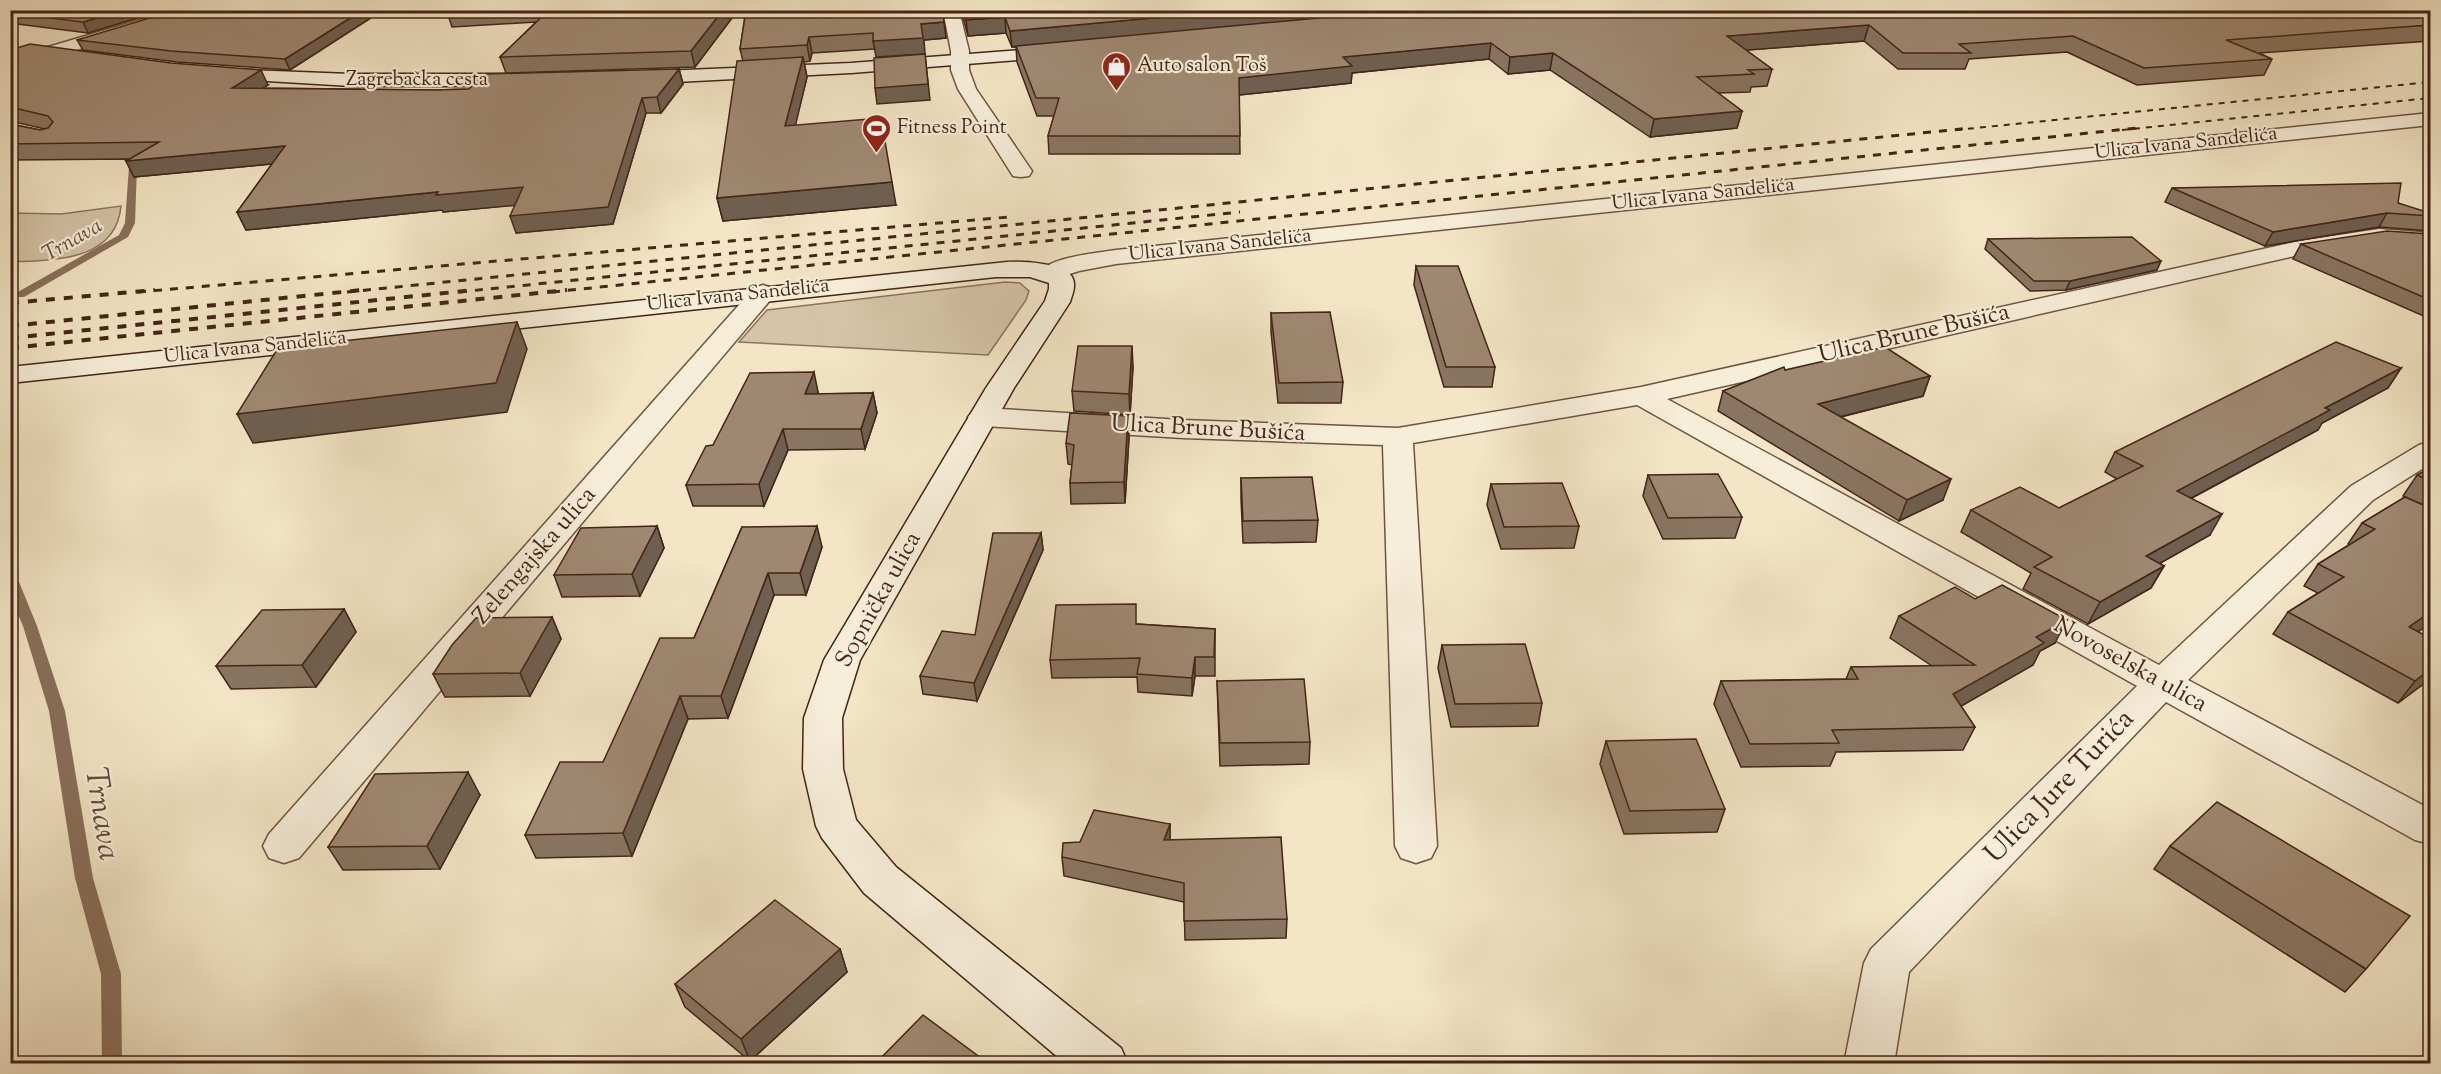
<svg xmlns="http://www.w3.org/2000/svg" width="2441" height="1074" viewBox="0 0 2441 1074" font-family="'Sorts Mill Goudy',serif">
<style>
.green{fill:#d5c4a8;stroke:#8c7460;stroke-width:1.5}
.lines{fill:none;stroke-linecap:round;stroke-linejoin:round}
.stream{fill:#89705c;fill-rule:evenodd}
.street-casing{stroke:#6f5443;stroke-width:3}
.secondary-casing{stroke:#432417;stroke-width:3}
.street{fill:#f7eeda;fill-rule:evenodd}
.secondary{fill:#f7eeda;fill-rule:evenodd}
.rail-far2{stroke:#432417;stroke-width:2;stroke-dasharray:6 6;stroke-linecap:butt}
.rail-far1{stroke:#432417;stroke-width:3;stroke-dasharray:8 8;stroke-linecap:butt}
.rail{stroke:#432417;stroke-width:4;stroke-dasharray:9 9;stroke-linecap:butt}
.wall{fill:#897562;stroke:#432417;stroke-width:1.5}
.shaded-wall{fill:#6f5f50;stroke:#432417;stroke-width:1.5}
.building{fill:#9f8872;stroke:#432417;stroke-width:1.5}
.labels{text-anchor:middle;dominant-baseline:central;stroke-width:4.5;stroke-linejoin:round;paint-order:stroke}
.far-poi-label{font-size:20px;fill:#432417;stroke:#f7eeda;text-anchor:start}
.far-street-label{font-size:20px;fill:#432417;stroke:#f7eeda}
.far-water-label{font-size:22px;font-style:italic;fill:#664a3a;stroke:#f7eeda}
.street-label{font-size:24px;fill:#432417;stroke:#f7eeda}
.near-street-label{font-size:28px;fill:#432417;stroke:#f7eeda}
.near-water-label{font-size:32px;font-style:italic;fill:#664a3a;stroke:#f7eeda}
</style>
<rect width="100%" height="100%" fill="#f3e5c6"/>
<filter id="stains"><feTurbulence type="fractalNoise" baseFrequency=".00333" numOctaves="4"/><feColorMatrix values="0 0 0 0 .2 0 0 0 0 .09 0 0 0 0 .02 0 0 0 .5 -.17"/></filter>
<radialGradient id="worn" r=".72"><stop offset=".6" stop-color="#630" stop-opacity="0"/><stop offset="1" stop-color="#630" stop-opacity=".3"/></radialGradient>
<!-- green -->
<g class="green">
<path d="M 121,206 C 116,262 52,260 11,262 L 11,213 L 61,214 Z"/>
<polygon points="1005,282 1020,283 1029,291 1026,300 988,355 739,342 767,310"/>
</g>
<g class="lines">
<!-- stream -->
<g class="stream">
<polygon points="113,144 123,148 137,166 135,223 128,237 24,297 16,297 16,293 119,235 125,223 129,166 117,152 110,149 110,145"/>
<polygon points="10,573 17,577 37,626 65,711 93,878 121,974 122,1064 102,1064 101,974 75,878 49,711 23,626 10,596"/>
</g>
<defs>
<g id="street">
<polygon points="174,10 201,10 199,13 53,57 41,57 38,53 41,49"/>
<polygon points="943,10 959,10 969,51 969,70 976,89 1032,171 1029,176 1021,177 1013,176 958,89 951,70 951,51"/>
<path d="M 2430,113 L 2430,125 L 1116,264 L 1079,271 L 1051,280 L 1042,278 L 1039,273 C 1049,257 1097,253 1116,250 Z"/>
<polygon points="2379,229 2430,233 2430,247 2379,243 2299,255 1667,399 2159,665 2351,486 2419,445 2430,442 2430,464 2373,500 2188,680 2430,809 2430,844 2415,840 2166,702 1909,972 1894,1064 1844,1064 1864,963 1871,949 2137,686 1637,405 1413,443 1437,846 1431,858 1416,863 1401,858 1395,846 1383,445 1183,438 983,426 973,423 968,417 973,411 983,408 1183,420 1398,428 1641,387 2299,241"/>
<polygon points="763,285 772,288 776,293 772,298 299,858 284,863 269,858 263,846 269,834 754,288"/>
</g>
<g id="secondary">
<polygon points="1062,47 1068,48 1071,52 1068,56 851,73 637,84 630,82 628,78 630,74 637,72 851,63"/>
<polygon points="221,69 351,74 523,74 530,76 532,80 530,84 523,86 351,86 215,78 212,74 215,70"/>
<path d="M 1007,262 C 1022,261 1068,263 1073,279 C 1076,287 1072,295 1070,302 L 1014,388 L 860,660 L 842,718 L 843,769 L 856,820 L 896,867 L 1121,1048 L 1128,1064 L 1066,1064 L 864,893 L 822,838 L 816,826 L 803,769 L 804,718 L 824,660 L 986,388 L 1045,301 L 1049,289 L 1049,283 L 1030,277 L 996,277 L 10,383 L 10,367 Z"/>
</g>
</defs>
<!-- street casing -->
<use href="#street" class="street-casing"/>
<!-- secondary casing -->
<use href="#secondary" class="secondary-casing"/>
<!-- street -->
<use href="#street" class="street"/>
<!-- secondary -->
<use href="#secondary" class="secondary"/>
<!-- rail-far2 -->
<g class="rail-far2">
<polyline points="1956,130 2430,82"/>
<polyline points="2122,130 2430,98"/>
</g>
<!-- rail-far1 -->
<g class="rail-far1">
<polyline points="138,292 1009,217"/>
<polyline points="347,292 1971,128"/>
<polyline points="459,292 1240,212"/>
<polyline points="552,292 2137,128"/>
</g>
<!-- rail -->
<g class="rail">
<polyline points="10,303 155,290"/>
<polyline points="10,326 362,290"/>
<polyline points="10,338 474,290"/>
<polyline points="10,348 567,290"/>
</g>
</g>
<!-- wall -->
<g class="wall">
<polygon points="10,10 164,10 88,33 10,23"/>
<polygon points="383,10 290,70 177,62 83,50 77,40"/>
<polygon points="448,10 738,10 695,67 506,73 500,57 536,22 452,27 447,12"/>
<polygon points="746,10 944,22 946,38 924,40 875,49 812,53 810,61 804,62 807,77 795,125 896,205 723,221 717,198 743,61 740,49"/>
<polygon points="961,10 2430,10 2430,41 2259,53 2272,59 2264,75 2137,85 2067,52 1969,59 1965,69 1898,69 1864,41 1746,50 1772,69 1767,86 1751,87 1750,92 1718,93 1742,111 1737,128 1650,137 1550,70 1508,74 1489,59 1352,73 1351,83 1239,95 1240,154 1049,154 1048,136 1054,116 1037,116 1017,62 1016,47 1012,47 1006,33 968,36"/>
<polygon points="10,50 268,85 262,88 435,90 469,89 679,69 683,84 661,113 646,113 613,224 516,233 515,205 443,212 442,210 246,230 237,212 272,164 134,177 126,161 129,159 10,160 10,124 40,130 45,129 10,121"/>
<polygon points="2172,188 2398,203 2430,216 2430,233 2430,231 2379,227 2265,246 2165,202"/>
<polygon points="2430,234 2430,317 2426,317 2293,259 2301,244"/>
<polygon points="1988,239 2157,270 2066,290 2030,291 1985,249"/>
<polygon points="1416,266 1495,367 1492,387 1444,387 1414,285"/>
<polygon points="1271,313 1343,382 1341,403 1278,403 1271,332"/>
<polygon points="1133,366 1130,415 1074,411 1072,391"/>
<polygon points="2401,368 2388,388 2322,423 2318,430 2192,498 2210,535 2160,563 2164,566 2151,588 2088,624 2023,589 2031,573 1961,532 1971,510 2059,508 2117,479 2105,472 2115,452"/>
<polygon points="1785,370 1930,376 1923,396 1841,417 1943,500 1899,521 1718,411 1723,391"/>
<polygon points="818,392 818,394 873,393 877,413 865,449 788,450 764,506 693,506 686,485 713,445"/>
<polygon points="1128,416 1129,437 1125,503 1071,504 1070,483 1072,465 1068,464 1066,443"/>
<polygon points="2430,468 2430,508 2403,496 2417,475"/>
<polygon points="1648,475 1742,517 1735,538 1663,539 1643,496"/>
<polygon points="1241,478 1318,520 1316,542 1243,543 1241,499"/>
<polygon points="1491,484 1579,526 1574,548 1501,549 1487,505"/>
<polygon points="2405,497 2430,623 2418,632 2430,679 2398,703 2273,634 2288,612 2318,593 2304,586 2318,564 2349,545 2348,544 2362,523"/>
<polygon points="657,526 664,548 640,596 562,597 554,575"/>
<polygon points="742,527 822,547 806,595 774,595 728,718 688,719 632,856 536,858 525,835 603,762 694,638"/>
<polygon points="1041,533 1043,550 977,701 923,694 920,676 975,635"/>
<polygon points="1975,599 2055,643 2040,651 2033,665 1961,706 1975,727 1963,750 1836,752 1830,766 1741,767 1714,704 1721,681 1846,679 1851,667 1932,666 1890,638 1899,616"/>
<polygon points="344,609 356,632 316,687 231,689 216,666"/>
<polygon points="552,617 561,639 530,696 445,697 433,674"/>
<polygon points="1137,624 1215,629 1215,676 1195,676 1192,696 1138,692 1137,677 1052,678 1050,660"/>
<polygon points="1442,645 1542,703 1538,726 1451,727 1438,668"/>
<polygon points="1217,681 1310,742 1309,764 1220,766"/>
<polygon points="1606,741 1725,809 1717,832 1624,834 1600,764"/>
<polygon points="480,795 440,869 343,870 328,847"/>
<polygon points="1170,824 1170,840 1287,919 1286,938 1185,940 1184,902 1064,876 1062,857 1080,842"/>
<polygon points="2170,846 2366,969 2345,992 2154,869"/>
<polygon points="840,949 847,972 750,1061 685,1007 675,984"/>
</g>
<!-- shaded-wall -->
<g class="shaded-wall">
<polygon points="124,10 164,10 88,33 83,22"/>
<polygon points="363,10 383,10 290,70 285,59"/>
<polygon points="723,10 738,10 695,67 691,51"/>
<polygon points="1240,10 1411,10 1012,47 1010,31"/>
<polygon points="1005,17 1006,33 968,36 966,20"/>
<polygon points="944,22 946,38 924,40 925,54 876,57 873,41 921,24"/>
<polygon points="1869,25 1864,41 1723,52 1727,36"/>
<polygon points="809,37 812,53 810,61 807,45"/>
<polygon points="1491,43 1489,59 1352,73 1351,83 1239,95 1239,78 1343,57"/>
<polygon points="1553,53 1550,70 1508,74 1510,57"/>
<polygon points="925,54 930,100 877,104 875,88"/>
<polygon points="803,57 807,77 790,148 785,126"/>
<polygon points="679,69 683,84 661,113 657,97"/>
<polygon points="261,70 268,85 239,103 232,88"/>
<polygon points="642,98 646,113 613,224 516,233 510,216"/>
<polygon points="1742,111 1737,128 1650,137 1654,119"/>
<polygon points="285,146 292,162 134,177 126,161"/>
<polygon points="892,182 896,205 723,221 717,198"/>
<polygon points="523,187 529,204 443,212 442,210 246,230 237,212 438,192"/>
<polygon points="2387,213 2379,227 2265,246 2273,232"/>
<polygon points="2161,261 2157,270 2066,290 2070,281"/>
<polygon points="2430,310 2430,317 2426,317"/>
<polygon points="517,322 527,349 507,412 253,443 237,414"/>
<polygon points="1132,346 1133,366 1130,415 1129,394"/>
<polygon points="2401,368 2388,388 2322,423 2318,430 2165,512 2177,491 2325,408"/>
<polygon points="814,372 818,392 809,414 805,394"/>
<polygon points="1930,376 1923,396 1811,424 1818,404"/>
<polygon points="873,393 877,413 865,449 861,429"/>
<polygon points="1128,416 1129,437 1125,503 1124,482"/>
<polygon points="783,429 788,450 764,506 759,484"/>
<polygon points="1951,479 1943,500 1899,521 1907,500"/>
<polygon points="2222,514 2210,535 2134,578 2146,556"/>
<polygon points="657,526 664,548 640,596 632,574"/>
<polygon points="817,526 822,547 806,595 800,573"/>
<polygon points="1041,533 1043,550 977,701 974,683"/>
<polygon points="2164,566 2151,588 2088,624 2100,602"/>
<polygon points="768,573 774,595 728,718 721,696"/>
<polygon points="344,609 356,632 316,687 302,665"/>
<polygon points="2430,612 2430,623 2393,649 2409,627"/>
<polygon points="552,617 561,639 530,696 520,673"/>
<polygon points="2067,620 2055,643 2040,651 2033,665 1942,717 1953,694 2036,637"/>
<polygon points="1195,657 1195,676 1192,696 1192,678"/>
<polygon points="2430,669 2430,679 2398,703 2415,681"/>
<polygon points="680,696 688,719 632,856 623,833"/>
<polygon points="468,772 480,795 440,869 427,846"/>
<polygon points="1170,824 1170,843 1164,840"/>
<polygon points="840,949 847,972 750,1061 741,1039"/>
</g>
<!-- building -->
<g class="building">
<polygon points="10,10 124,10 83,22 10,13"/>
<polygon points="176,10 363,10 285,59 171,51 77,40"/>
<polygon points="549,10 723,10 691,51 500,57"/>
<polygon points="746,10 942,10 944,22 921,24 923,38 873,41 873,33 809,37 807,45 740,49"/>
<polygon points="963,10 1240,10 1010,31 1005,17 966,20"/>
<polygon points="1405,10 2430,10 2430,25 2226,40 2272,59 2144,68 2073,36 1959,44 1971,53 1903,53 1869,25 1727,36 1772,69 1748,70 1754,74 1697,77 1742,111 1654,119 1553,53 1510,57 1491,43 1343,57 1352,66 1239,78 1240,136 1048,136 1059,98 1036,98 1016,46"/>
<polygon points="30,44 171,63 261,70 232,88 435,90 469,89 484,74 679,69 657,97 642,98 608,207 510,216 523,187 436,195 438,192 237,212 285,146 126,161 159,142 10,144 10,124 40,130 48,128 53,122 48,116 10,107 10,50"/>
<polygon points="925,54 928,84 875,88 874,58"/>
<polygon points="803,57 785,126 881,118 892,182 717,198 737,61"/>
<polygon points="2401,183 2398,203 2430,213 2430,216 2387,213 2273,232 2172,188"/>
<polygon points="2387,231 2430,234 2430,300 2301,244"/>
<polygon points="2132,237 2161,261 2070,281 2034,281 1988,239"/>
<polygon points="1416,266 1458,266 1495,367 1446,367"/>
<polygon points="1330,312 1343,382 1279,383 1271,313"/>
<polygon points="517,322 496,383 237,414 278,348"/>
<polygon points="2336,342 2401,368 2325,408 2330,410 2177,491 2222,514 2146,556 2164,566 2100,602 2034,567 2052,557 1971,510 2020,487 2059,508 2143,466 2115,452"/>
<polygon points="1078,346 1132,346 1129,394 1072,391"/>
<polygon points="1885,347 1930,376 1818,404 1951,479 1907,500 1723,391 1784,367 1785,370"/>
<polygon points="814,372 805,394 873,393 861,429 783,429 759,484 686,485 706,446 713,445 750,373"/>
<polygon points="1070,413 1128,416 1124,482 1070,483 1074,445 1066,443"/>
<polygon points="2430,468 2430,481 2417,475"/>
<polygon points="1718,474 1742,517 1668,518 1648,475"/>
<polygon points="1312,477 1318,520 1243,521 1241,478"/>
<polygon points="1562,483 1579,526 1504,527 1491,484"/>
<polygon points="2405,497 2430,508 2430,612 2409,627 2430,638 2430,669 2415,681 2288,612 2344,577 2318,564 2375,529 2362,523"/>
<polygon points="657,526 632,574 554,575 581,528"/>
<polygon points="817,526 800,573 768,573 721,696 680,696 623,833 525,835 560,762 603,762 660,638 694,638 742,527"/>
<polygon points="993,533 1041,533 974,683 920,676 942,631 975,635"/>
<polygon points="2002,585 2067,620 2036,637 2044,643 1953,694 1975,727 1832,730 1839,743 1750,744 1721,681 1858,679 1851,667 1975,665 1899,616 1955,587 1975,599"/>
<polygon points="1136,604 1136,624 1215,629 1214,657 1195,657 1192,678 1137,674 1140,658 1050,660 1056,605"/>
<polygon points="344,609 302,665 216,666 262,610"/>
<polygon points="552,617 520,673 433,674 452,645 476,618"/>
<polygon points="1525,644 1542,703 1455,704 1442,645"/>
<polygon points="1304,679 1310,742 1220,743 1217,681"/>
<polygon points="1696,739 1725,809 1630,811 1606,741"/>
<polygon points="468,772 427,846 328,847 375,774"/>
<polygon points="2217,802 2410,916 2366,969 2170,846"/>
<polygon points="1094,810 1170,824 1164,840 1281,837 1287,919 1184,921 1184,883 1062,857 1063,843 1080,842"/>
<polygon points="775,900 840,949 741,1039 675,984"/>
<polygon points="923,1015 989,1064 875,1064"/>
</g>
<!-- icons -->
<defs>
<symbol id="shop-pin" viewBox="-11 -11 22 30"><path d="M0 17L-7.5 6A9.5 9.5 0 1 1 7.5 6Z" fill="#8f2418" stroke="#f7eeda"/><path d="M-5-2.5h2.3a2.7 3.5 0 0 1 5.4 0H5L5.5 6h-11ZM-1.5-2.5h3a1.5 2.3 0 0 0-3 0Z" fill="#fff"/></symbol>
<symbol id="stadium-pin" viewBox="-11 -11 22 30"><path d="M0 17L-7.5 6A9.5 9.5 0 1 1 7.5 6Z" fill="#8f2418" stroke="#f7eeda"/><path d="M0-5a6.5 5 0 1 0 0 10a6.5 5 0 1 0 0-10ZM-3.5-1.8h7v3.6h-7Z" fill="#fff"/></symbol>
</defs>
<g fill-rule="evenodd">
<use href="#shop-pin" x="1100" y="50" width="33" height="45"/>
<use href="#stadium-pin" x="860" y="112" width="33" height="45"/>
</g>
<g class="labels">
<!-- far-poi labels -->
<g class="far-poi-label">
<text x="1137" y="66">Auto salon Toš</text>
<text x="897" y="128">Fitness Point</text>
</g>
<!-- far-street labels -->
<g class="far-street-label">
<text x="417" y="80">Zagrebačka cesta</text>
<text transform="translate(2186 144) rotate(-6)">Ulica Ivana Sandelića</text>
<text transform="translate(1703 195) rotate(-6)">Ulica Ivana Sandelića</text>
<text transform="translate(1220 246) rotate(-6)">Ulica Ivana Sandelića</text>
<text transform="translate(738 296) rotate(-6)">Ulica Ivana Sandelića</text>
<text transform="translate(255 348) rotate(-6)">Ulica Ivana Sandelića</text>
</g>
<!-- far-water labels -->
<g class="far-water-label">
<text transform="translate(73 241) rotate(-30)">Trnava</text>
</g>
<!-- street labels -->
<g class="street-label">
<text transform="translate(1914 334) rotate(-13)">Ulica Brune Bušića</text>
<text transform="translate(1208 429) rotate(3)">Ulica Brune Bušića</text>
<text transform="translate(535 556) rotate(-49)">Zelengajska ulica</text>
<text transform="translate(879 600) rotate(-61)">Sopnička ulica</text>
<text transform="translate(2130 665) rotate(29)">Novoselska ulica</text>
</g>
<!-- near-street labels -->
<g class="near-street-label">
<text transform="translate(2060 787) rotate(-46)">Ulica Jure Turića</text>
</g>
<!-- near-water labels -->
<g class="near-water-label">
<text transform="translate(101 814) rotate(81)">Trnava</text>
</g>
</g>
<!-- margin -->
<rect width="2441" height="1074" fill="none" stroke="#f3e5c6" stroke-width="36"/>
<rect x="12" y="12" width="2417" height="1050" fill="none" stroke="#432417" stroke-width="3"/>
<rect x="18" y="18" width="2405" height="1038" fill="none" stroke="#432417" stroke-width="1.5"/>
<rect width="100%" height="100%" filter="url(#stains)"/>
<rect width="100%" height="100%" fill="url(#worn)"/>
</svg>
